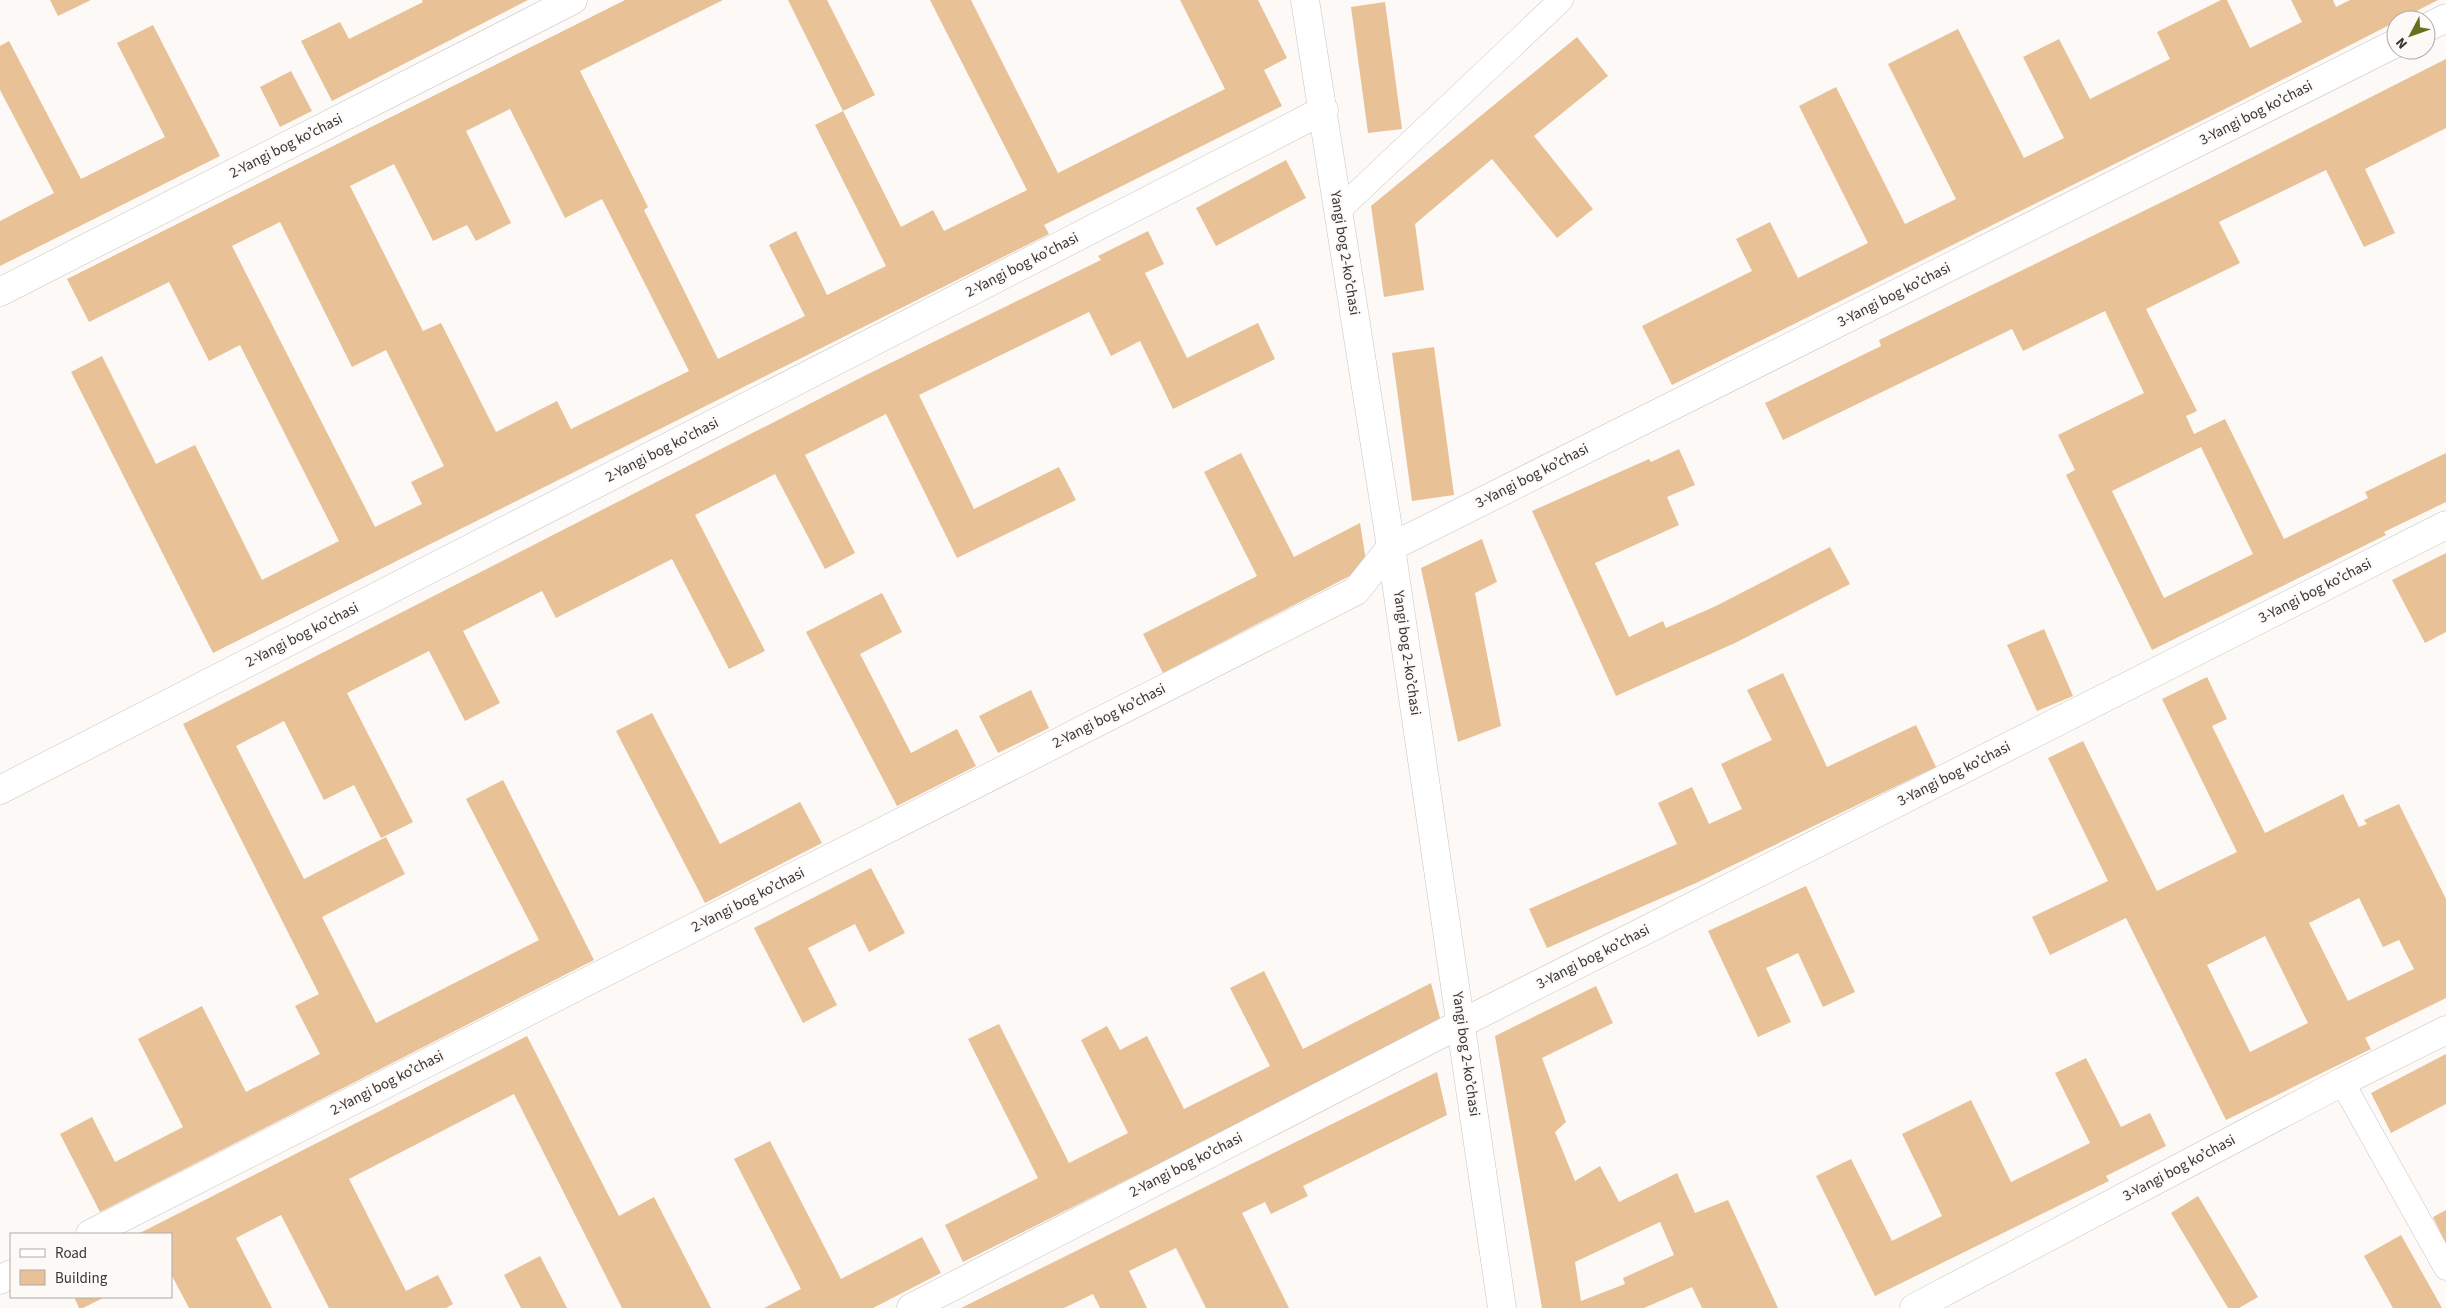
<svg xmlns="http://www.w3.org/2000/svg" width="2446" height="1308" viewBox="0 0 2446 1308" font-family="'Source Sans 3',sans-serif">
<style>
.building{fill:#e8c197;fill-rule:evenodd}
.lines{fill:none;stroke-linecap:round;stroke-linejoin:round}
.service-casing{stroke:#c7c4c1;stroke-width:25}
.minor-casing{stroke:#c7c4c1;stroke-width:29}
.service{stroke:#fff;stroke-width:24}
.minor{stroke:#fff;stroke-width:28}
.labels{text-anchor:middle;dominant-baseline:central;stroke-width:4;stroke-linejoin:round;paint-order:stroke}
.street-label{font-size:15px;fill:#373635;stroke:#fcf9f6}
</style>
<rect width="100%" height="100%" fill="#fcf9f6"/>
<!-- building -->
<g class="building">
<polygon points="50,0 91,0 58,16"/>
<polygon points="422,0 528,0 332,101 301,41 340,22 349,39 423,2"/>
<path d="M 625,0 L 723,0 L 580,71 L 648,207 L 644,210 L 718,359 L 805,316 L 769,245 L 796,231 L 827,295 L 886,266 L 815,125 L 843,111 L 901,227 L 933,210 L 944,231 L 1027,190 L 930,0 L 971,0 L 1058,173 L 1225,89 L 1180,0 L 1258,0 L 1287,58 L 1264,70 L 1282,106 L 1044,225 L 1049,234 L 213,653 L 71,372 L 102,356 L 156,464 L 195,445 L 262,580 L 339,541 L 240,345 L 209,361 L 169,282 L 89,322 L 67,279 ZM 510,109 L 565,218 L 602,199 L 689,371 L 571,429 L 557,401 L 496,432 L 441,323 L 423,331 L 350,186 L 394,164 L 433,241 L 467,225 L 476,241 L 511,223 L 466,131 ZM 280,222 L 352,367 L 386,350 L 444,466 L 411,482 L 422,504 L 375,527 L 232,246 Z"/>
<polygon points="788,0 827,0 875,95 843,111"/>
<polygon points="2221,0 2227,0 2250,48 2302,22 2291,0 2333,0 2336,7 2350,0 2438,0 2237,103 1672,385 1642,326 1752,271 1736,239 1770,222 1798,278 1868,243 1799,106 1836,87 1905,224 1956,199 1888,64 1958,29 2024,158 2064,138 2023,57 2059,39 2090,99 2170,59 2157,32"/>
<polygon points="1385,2 1402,129 1368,133 1351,7"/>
<polygon points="153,25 220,156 0,266 0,221 54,193 0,90 0,46 9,41 81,179 165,137 117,43"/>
<polygon points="1577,37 1608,76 1534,136 1593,209 1557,238 1492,159 1415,224 1424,290 1384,297 1371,206"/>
<path d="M 2446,59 L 2446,128 L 2365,169 L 2395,233 L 2364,247 L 2326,170 L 2219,222 L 2240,263 L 2146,309 L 2197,411 L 2186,416 L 2194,434 L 2225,419 L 2284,539 L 2368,498 L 2365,492 L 2446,453 L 2446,502 L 2384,532 L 2386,535 L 2152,650 L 2066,475 L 2075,470 L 2058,435 L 2144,393 L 2105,311 L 2023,351 L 2012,329 L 1783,440 L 1765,403 L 1881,346 L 1879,340 L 2201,183 ZM 2201,447 L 2253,554 L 2164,598 L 2112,491 Z"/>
<polygon points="291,71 312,111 280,127 260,87"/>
<polygon points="1286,160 1306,198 1216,246 1196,208"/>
<polygon points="1148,231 1164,264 1145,273 1187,358 1258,323 1275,359 1173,409 1140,341 1111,356 1089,312 919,395 974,509 1059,467 1076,500 957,558 886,414 805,455 855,553 825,569 775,474 695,515 765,651 729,669 672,559 556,618 542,591 463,631 500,703 465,721 429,651 347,693 413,822 381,838 354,785 324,800 284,721 236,746 304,879 386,837 405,874 322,917 376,1023 539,940 466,799 503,780 594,960 100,1212 60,1134 92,1117 115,1162 183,1127 138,1039 202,1006 246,1092 320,1054 295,1006 319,994 183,724 866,375 1101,260 1098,256"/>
<polygon points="1434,347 1454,495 1412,501 1392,353"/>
<polygon points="1679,449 1695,485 1667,497 1679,525 1595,563 1629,637 1663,621 1666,628 1716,606 1830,547 1850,584 1735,643 1616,696 1532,511 1649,459 1651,462"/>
<polygon points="1241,453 1294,557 1360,523 1367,567 1163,673 1143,634 1257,576 1204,472"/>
<polygon points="1482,539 1497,582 1475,593 1501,726 1458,742 1421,568"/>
<polygon points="2446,553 2446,632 2425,643 2392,580"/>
<polygon points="882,593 902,632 860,654 911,753 957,729 976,766 897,806 806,632"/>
<polygon points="2044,629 2073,696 2037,711 2007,645"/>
<polygon points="1783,673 1827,767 1916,725 1936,767 1696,883 1547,948 1529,909 1677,844 1658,803 1692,787 1709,824 1742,809 1721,764 1772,740 1747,690"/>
<path d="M 2207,677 L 2227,719 L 2212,726 L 2265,833 L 2343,794 L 2359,827 L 2367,824 L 2364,820 L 2399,804 L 2446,899 L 2446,998 L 2365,1038 L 2371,1049 L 2226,1120 L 2126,918 L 2050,955 L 2032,917 L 2108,881 L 2048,758 L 2083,741 L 2157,891 L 2237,852 L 2162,699 ZM 2359,898 L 2383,947 L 2399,940 L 2414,969 L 2348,1001 L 2309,923 ZM 2265,936 L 2308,1023 L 2250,1052 L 2207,965 Z"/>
<polygon points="1031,690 1049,728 998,753 979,716"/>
<polygon points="652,713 720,844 800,802 822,843 705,903 616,731"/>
<polygon points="871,868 905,933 869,952 855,924 808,948 837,1005 803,1023 754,928"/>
<polygon points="1806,886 1855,992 1823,1007 1798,953 1766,968 1791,1022 1758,1037 1708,931"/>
<polygon points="1264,971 1303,1049 1431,983 1441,1022 963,1262 945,1225 1038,1178 968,1039 999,1024 1069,1163 1128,1133 1081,1040 1107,1026 1120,1050 1147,1036 1184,1109 1270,1066 1230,988"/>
<path d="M 1596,986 L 1613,1023 L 1542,1058 L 1566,1122 L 1555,1132 L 1575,1181 L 1600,1166 L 1619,1202 L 1677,1173 L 1695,1213 L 1728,1200 L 1778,1308 L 1702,1308 L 1692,1287 L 1644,1308 L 1542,1308 L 1495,1036 ZM 1660,1222 L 1674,1255 L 1623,1278 L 1625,1284 L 1581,1301 L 1575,1262 Z"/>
<polygon points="527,1036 619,1216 654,1197 711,1308 622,1308 514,1094 349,1179 406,1291 438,1275 453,1304 446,1308 329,1308 281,1215 236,1238 272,1308 189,1308 171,1274 171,1234 138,1234"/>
<polygon points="2446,1054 2446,1104 2391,1133 2371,1093"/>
<polygon points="2086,1058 2121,1127 2150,1113 2166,1146 2106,1176 2109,1181 1875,1296 1816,1176 1851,1159 1892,1241 1942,1216 1902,1134 1971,1100 2011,1182 2090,1143 2055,1073"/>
<polygon points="1437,1072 1447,1115 1303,1186 1308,1196 1271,1214 1265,1202 1242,1213 1289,1308 1206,1308 1176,1248 1129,1271 1147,1308 1100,1308 1093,1294 1064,1308 961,1308"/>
<polygon points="770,1141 841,1279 922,1237 941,1273 873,1308 764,1308 801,1289 734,1159"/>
<polygon points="2198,1196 2258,1297 2239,1308 2228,1308 2171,1213"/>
<polygon points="2446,1210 2446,1244 2433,1217"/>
<polygon points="2401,1235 2442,1308 2393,1308 2364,1256"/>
<polygon points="540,1256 567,1308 521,1308 504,1275"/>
<polygon points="74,1297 105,1297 83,1308 79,1308"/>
</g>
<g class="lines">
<defs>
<g id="service">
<polyline points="1338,211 1561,0"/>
<polyline points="2342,1082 2446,1268"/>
</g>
<g id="minor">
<polyline points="1305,0 1391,547 1502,1308"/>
<polyline points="2426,28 2446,18"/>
<polyline points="0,292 573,0"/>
<polyline points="0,790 1324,110"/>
<polyline points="90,1234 1356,591 1391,547 2396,43"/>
<polyline points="0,1280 11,1274"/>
<polyline points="911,1308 1462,1023 2446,525"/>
<polyline points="1914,1308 2342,1082 2446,1030"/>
</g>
</defs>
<!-- service casing -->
<use href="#service" class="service-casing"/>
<!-- minor casing -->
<use href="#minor" class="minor-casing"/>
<!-- service -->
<use href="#service" class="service"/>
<!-- minor -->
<use href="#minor" class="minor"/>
</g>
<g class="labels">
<!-- street labels -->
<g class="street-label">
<text transform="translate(2256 113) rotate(-27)">3-Yangi bog koʼchasi</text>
<text transform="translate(286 146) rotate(-27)">2-Yangi bog koʼchasi</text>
<text transform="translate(1345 253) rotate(81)">Yangi bog 2-koʼchasi</text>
<text transform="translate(1022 265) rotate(-27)">2-Yangi bog koʼchasi</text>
<text transform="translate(1894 295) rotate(-27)">3-Yangi bog koʼchasi</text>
<text transform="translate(662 450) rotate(-27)">2-Yangi bog koʼchasi</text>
<text transform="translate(1532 476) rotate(-27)">3-Yangi bog koʼchasi</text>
<text transform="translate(2315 591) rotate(-27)">3-Yangi bog koʼchasi</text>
<text transform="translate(302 635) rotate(-27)">2-Yangi bog koʼchasi</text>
<text transform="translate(1407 653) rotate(82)">Yangi bog 2-koʼchasi</text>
<text transform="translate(1109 716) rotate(-27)">2-Yangi bog koʼchasi</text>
<text transform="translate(1954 774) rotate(-27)">3-Yangi bog koʼchasi</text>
<text transform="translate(748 900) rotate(-27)">2-Yangi bog koʼchasi</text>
<text transform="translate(1593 957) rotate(-27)">3-Yangi bog koʼchasi</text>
<text transform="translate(1466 1054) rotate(82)">Yangi bog 2-koʼchasi</text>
<text transform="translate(387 1083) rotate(-27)">2-Yangi bog koʼchasi</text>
<text transform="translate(1186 1165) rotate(-27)">2-Yangi bog koʼchasi</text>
<text transform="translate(2179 1168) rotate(-28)">3-Yangi bog koʼchasi</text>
</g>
</g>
<!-- legend -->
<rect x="10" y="1233" width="162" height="65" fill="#fcf9f6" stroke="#adaba9"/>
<rect x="20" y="1249" width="25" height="8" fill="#ffffff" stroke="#adaba9"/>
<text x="55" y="1258" font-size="15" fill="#373635">Road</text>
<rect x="20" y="1270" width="25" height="15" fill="#e8c197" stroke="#adaba9"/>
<text x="55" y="1283" font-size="15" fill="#373635">Building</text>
<!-- north arrow -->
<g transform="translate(2411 35) rotate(229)"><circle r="24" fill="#fcf9f6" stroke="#adaba9"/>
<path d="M0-4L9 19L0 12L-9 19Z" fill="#65711b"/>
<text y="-8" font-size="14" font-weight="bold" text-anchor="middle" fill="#373635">N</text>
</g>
</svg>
